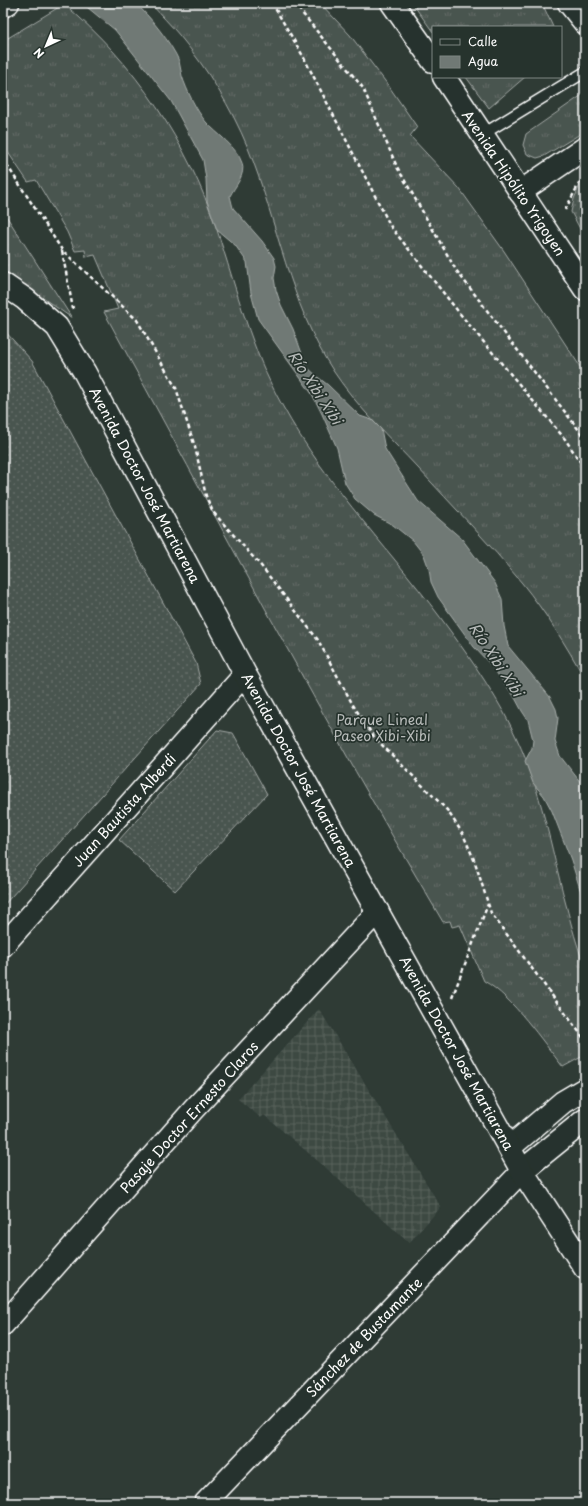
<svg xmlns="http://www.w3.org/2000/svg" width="588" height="1506" viewBox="0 0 588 1506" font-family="'Playpen Sans',sans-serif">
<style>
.industrial{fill:url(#industrial-grid)}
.grass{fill:url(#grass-tufts);stroke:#a4aaa7}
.garden{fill:url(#garden-dots);stroke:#a4aaa7}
.water{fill:#707975;stroke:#a9afac}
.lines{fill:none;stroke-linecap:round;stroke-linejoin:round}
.lane-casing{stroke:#fff;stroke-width:13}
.street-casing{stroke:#fff;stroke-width:24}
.secondary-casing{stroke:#fff;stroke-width:25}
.primary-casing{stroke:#fff;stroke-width:25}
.path{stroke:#fff;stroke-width:2.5;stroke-dasharray:4 3;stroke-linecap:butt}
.lane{stroke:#26332d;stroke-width:10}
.street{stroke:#26332d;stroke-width:21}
.secondary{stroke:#26332d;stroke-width:22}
.primary{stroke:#26332d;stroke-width:22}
.labels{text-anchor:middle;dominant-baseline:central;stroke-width:3.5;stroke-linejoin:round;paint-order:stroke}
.street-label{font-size:14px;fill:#fff;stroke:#26332d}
.park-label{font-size:14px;fill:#b7bbb9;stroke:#26332d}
.water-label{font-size:15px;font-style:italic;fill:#b8bcba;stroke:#26332d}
</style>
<defs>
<pattern id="industrial-grid" width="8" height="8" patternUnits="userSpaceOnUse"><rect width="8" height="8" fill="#3c4842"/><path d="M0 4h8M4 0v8" fill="none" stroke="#59635e"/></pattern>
<pattern id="grass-tufts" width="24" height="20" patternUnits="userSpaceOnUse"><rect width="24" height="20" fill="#4a544f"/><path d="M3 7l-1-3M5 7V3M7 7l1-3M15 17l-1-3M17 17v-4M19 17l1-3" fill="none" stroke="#656e69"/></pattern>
<pattern id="garden-dots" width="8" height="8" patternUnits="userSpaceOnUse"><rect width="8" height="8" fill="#4a544f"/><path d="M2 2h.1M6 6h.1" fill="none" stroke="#656e69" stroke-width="1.8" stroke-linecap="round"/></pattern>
</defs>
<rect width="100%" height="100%" fill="#2f3b35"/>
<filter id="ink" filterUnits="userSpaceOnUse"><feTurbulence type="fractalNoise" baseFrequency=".025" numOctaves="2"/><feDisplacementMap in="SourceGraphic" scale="8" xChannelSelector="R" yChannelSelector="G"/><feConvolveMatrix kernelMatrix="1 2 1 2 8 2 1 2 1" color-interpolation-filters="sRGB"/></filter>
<g filter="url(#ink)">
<!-- industrial -->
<polygon class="industrial" points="319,1009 441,1207 409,1243 326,1168 264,1115 261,1118 238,1099"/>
<!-- grass -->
<g class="grass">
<path d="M 150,3 L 320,3 L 350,35 L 388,85 L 417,127 L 410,136 L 459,188 L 504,251 L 585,374 L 585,679 C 566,645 546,613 522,583 C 489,543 453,506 418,468 C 389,437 358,408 334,372 C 289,304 278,222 248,148 C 231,107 208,70 180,36 C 171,25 160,14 150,3 Z"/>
<polygon points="412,3 542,3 553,27 433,27 433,32"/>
<path d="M 64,4 C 135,63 188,143 217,230 C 237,290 251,350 282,405 C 328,489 396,555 451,632 C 475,665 500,701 517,739 C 541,790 551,847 565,901 C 569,916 573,932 578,947 C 580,955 584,963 585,970 C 586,978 585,986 585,994 C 585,1014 585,1034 585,1055 L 563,1067 C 542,1041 513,997 484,981 L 460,925 L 452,927 L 450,921 L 443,922 C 324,723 216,516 104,312 L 118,309 L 95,255 L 86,257 L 85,250 L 75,251 L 67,232 L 36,180 L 28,182 L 3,145 L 3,41 Z"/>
<polygon points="466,77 525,77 489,108"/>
<polygon points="585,93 585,131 544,156 537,158 527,154 523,145 526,134"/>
<polygon points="3,211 72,318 15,279 3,273"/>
</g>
<!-- garden -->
<g class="garden">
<polygon points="585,173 585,238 571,212 574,199"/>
<polygon points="3,329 32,361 196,663 201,684 3,906"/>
<polygon points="217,730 233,733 267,794 175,891 119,840"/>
</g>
<!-- water -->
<path class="water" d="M 82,3 L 135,3 C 149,15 172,44 179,61 C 180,66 181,71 182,76 C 187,91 196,110 206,122 C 217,134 237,147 242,163 C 246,175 235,186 230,196 L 233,208 L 262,241 L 274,258 L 276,266 L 274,278 L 276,290 L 281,305 L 293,329 L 307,367 L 319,378 L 328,385 L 360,416 L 372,420 L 381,429 L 385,449 L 418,501 L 462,539 L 495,583 L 502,599 L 504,626 L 508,646 L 550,697 L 556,709 L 558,718 L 555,741 L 560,756 L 585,788 L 585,905 L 571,860 L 552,811 L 544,796 L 533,783 L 525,761 L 532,748 L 533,740 L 528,720 L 522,711 L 514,696 L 489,663 L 474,647 L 438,597 L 431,582 L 429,569 L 424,555 L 413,541 L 393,525 L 374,515 L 355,499 L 345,483 L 337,448 L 322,414 L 312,394 L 258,319 L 251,293 L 247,262 L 235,245 L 217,230 L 207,201 L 206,179 L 203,160 L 171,101 L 115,30 Z"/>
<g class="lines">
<defs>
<polyline id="lane" points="483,134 585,72"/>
<g id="street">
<polyline points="3,946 245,674"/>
<polyline points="3,1325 193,1110 378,911"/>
<polyline points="205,1503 522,1171"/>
</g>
<g id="secondary">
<polyline points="392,3 433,61"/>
<polyline points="569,3 585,23"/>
<polyline points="444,77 585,289"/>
<polyline points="520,192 585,148"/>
<polyline points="510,1147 563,1102 585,1089"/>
<polyline points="522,1171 585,1120"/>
</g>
<g id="primary">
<polyline points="3,6 8,3"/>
<polyline points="3,284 25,299 57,327 85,373 245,674 522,1171 585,1268"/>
</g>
</defs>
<!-- lane casing -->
<use href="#lane" class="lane-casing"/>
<!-- street casing -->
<use href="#street" class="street-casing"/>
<!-- secondary casing -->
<use href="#secondary" class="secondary-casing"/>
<!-- primary casing -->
<use href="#primary" class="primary-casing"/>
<!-- path -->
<g class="path">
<polyline points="272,3 303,56 391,227 461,315 565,439 585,469"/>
<polyline points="294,3 363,88 397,167 456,270 585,438"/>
<polyline points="3,159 62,250 137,320 176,388 195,447 206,496 213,512 262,567 318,640 353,705 374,737 447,810 463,834 475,862 491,913 585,1040"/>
<polyline points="565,210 581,180"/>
<polyline points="62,251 73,309"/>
<polyline points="452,998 488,904"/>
</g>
<!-- lane -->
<use href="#lane" class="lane"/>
<!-- street -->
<use href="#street" class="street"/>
<!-- secondary -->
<use href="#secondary" class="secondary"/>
<!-- primary -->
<use href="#primary" class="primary"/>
</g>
</g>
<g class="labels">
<!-- street labels -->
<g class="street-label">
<text transform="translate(514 183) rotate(56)">Avenida Hipólito Yrigoyen</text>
<text transform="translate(145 485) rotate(62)">Avenida Doctor José Martiarena</text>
<text transform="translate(299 770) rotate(61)">Avenida Doctor José Martiarena</text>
<text transform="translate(124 810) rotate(-48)">Juan Bautista Alberdi</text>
<text transform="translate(457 1053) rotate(61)">Avenida Doctor José Martiarena</text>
<text transform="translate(189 1117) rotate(-48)">Pasaje Doctor Ernesto Claros</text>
<text transform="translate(364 1337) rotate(-46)">Sánchez de Bustamante</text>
</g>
<!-- park labels -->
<g class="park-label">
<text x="382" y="719">Parque Lineal<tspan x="382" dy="16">Paseo Xibi-Xibi</tspan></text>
</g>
<!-- water labels -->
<g class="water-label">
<text transform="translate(316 387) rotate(57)">Río Xibi Xibi</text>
<text transform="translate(497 659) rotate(57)">Río Xibi Xibi</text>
</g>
</g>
<!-- margin -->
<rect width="588" height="1506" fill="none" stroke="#26332d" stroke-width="16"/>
<rect x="8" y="8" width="572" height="1490" fill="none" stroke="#fff" stroke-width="1.5" filter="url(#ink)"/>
<!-- legend -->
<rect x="432" y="26" width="130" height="52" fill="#26332d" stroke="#7d8581"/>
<rect x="440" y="39" width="20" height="6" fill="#26332d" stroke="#7d8581"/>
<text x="468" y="46" font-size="12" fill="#ffffff">Calle</text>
<rect x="440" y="56" width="20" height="12" fill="#707975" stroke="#7d8581"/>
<text x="468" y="66" font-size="12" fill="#ffffff">Agua</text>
<!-- north arrow -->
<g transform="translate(46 46) rotate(224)" stroke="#26332d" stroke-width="3" paint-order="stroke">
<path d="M0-3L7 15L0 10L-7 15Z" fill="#ffffff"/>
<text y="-6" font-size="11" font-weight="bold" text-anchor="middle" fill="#ffffff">N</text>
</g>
</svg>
